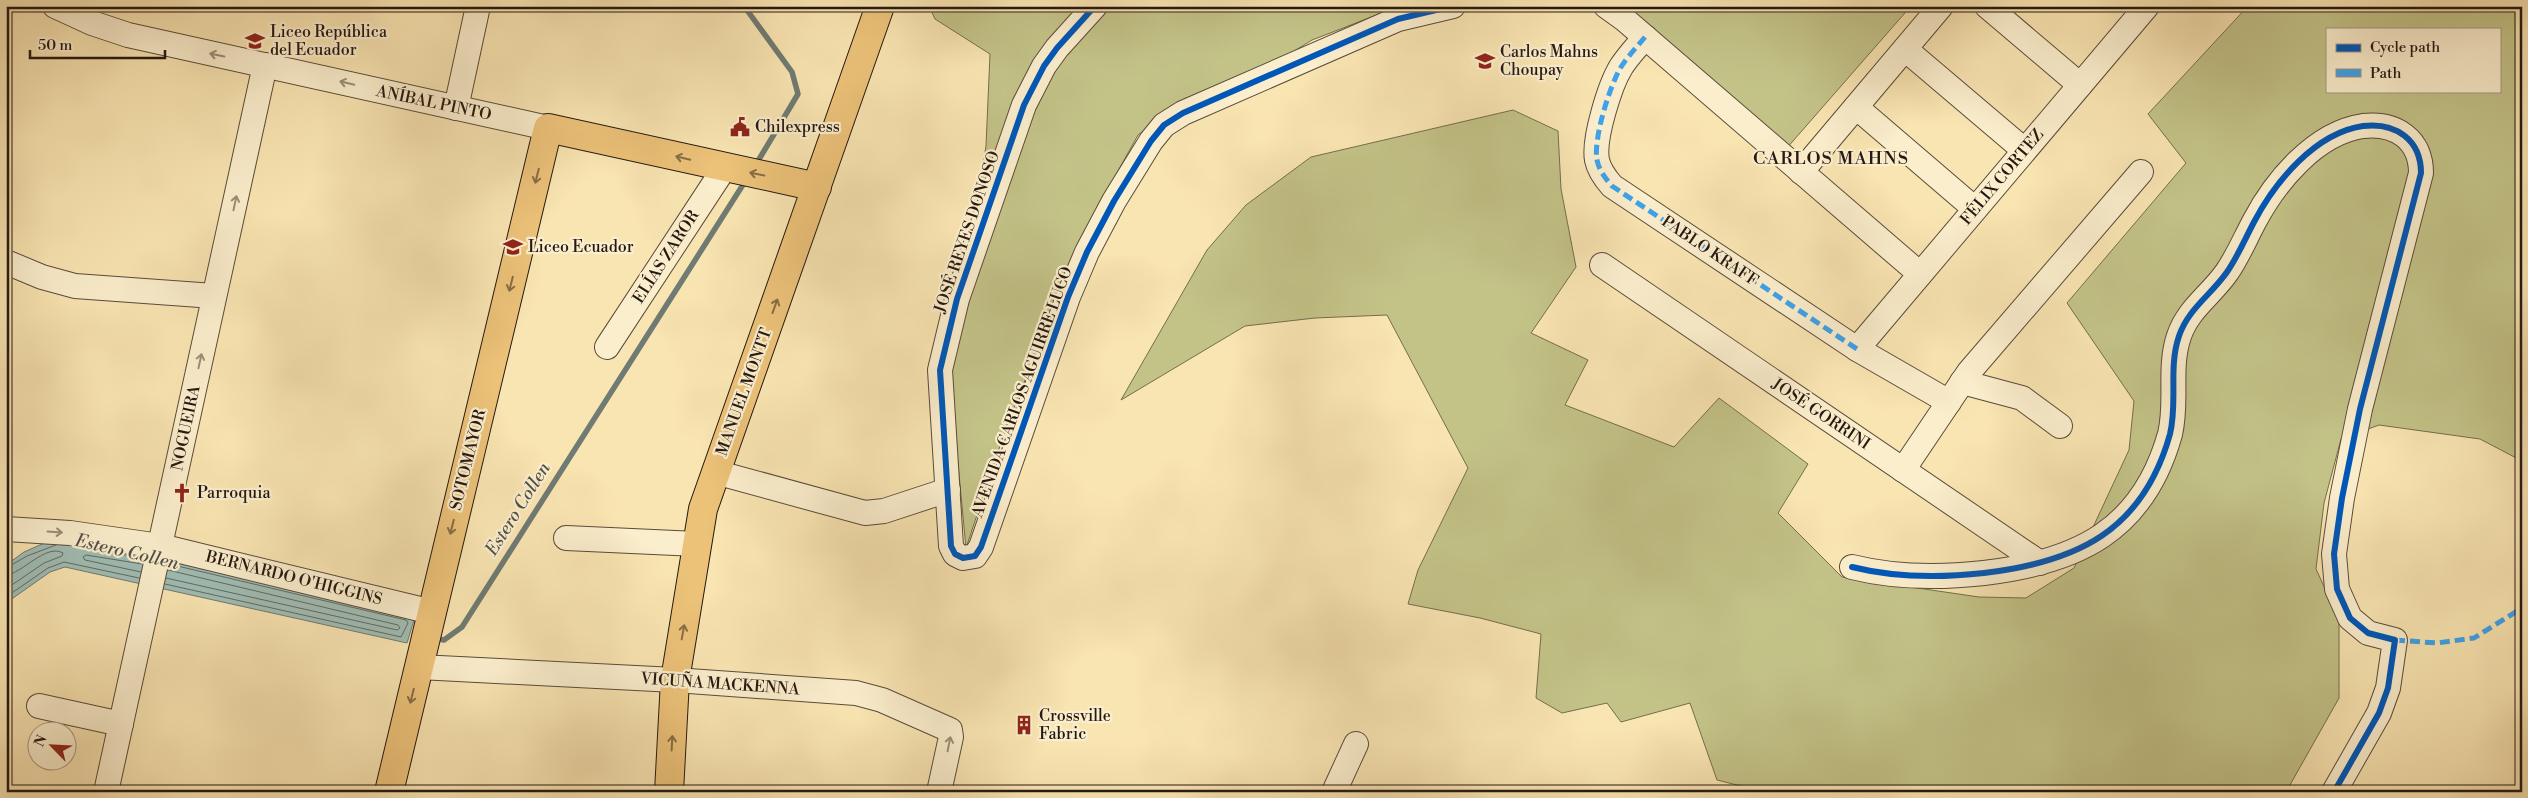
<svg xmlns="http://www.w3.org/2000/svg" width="2528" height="798" viewBox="0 0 2528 798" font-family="'Libre Bodoni',serif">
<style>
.green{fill:#c3c388;stroke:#746e4d;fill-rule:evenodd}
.water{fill:#a0bdb4;stroke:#6f7b73}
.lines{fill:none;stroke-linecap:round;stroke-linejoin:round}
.shore{stroke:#626a63;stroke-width:1}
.stream{stroke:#6f7b73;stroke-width:5.5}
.minor-casing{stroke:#5a4b3a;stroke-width:26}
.major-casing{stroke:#251812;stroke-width:30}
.minor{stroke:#fbeecd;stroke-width:24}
.major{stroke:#ecc279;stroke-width:28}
.quiet{stroke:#3ea2ea;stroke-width:5;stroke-dasharray:10 5;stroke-linecap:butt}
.cycleway-casing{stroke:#fbeecd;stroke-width:9}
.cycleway{stroke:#0057b8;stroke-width:6}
.oneway{stroke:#9b8e79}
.oneway2{stroke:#886d46}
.labels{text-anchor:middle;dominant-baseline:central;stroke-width:4.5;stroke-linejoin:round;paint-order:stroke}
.poi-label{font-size:16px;fill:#251812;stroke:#fbeecd;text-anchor:start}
.street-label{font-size:16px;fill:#251812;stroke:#fbeecd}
.neighbourhood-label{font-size:18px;letter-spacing:1px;fill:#251812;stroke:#fbeecd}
.water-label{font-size:18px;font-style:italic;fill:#50524b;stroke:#fbeecd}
</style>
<rect width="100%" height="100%" fill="#f9e5b2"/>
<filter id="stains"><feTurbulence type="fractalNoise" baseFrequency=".004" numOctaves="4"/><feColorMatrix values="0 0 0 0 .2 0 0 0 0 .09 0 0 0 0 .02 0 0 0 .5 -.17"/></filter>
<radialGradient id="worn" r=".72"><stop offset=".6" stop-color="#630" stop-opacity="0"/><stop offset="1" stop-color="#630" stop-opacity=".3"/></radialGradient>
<!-- green -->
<g class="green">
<polygon points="929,6 1400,6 1312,40 1270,66 1187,98 1138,135 1084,232 1006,428 966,548 946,337 973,231 986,146 990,54 935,19"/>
<polygon points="1623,6 1911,6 1786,149"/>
<path d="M 2248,6 L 2522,6 L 2522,461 L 2480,439 L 2379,425 L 2341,439 L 2324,503 L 2316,569 L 2339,619 L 2339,698 L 2286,792 L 1765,792 L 1717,780 L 1690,703 L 1621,722 L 1607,703 L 1562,713 L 1536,698 L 1541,634 L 1480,618 L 1408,604 L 1418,570 L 1468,468 L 1387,315 L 1315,318 L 1245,326 L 1121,400 L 1207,250 L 1246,205 L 1311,157 L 1513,110 L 1558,131 L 1561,189 L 1576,267 L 1531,333 L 1588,360 L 1565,405 L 1674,447 L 1719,398 L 1808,464 L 1778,513 L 1842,577 L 1979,597 L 2026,598 L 2074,568 L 2129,450 L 2134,401 L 2067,303 L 2186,163 L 2148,114 ZM 2327,29 L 2499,29 L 2499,91 L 2327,91 Z"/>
</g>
<!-- water -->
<polygon class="water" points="49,541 138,551 415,617 407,643 65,567 50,572 6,603 6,565 24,552"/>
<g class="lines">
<!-- shore -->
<g class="shore">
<polyline points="93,550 144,558"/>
<polyline points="6,568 27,556 56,545"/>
<polyline points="141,572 85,560 83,557 86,555 142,564"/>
<path d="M 6,575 C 22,574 46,543 63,553 L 62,556 L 44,563 L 6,589"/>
<polyline points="166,578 397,630 400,628 398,625 168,570"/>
<polyline points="165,584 401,637 408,623 406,620 169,564"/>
<polyline points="6,597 48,568 64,562 139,578"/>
</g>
<!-- stream -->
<g class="stream">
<polyline points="744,6 792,72 798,94 755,166"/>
<polyline points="433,638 444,640 462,627 746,180"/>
</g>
<defs>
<g id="minor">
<polyline points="55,6 92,23 128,35 548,128"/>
<polyline points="1095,6 1057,48 1044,66 1024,105 957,299 940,370 951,546 955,554 963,558 975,556 981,547 1068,297 1087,252 1114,201 1151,141 1164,125 1183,113 1398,19 1453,6"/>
<polyline points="1606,6 1624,19 1920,274"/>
<polyline points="1987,6 2080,85"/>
<path d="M 1645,37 C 1637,47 1628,56 1621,67 C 1610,85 1593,139 1597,160 C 1599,170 1605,178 1612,186 L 1857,349 L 1949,402"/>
<polyline points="1905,49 2024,150"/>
<polyline points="1856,107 1975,209"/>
<polyline points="456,108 478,6"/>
<polyline points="1801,172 1941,6"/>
<polyline points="6,262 42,277 75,286 214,296"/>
<polyline points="1602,265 2040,563"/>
<polyline points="607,347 725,167"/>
<polyline points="1857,349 2147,6"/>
<polyline points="1962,382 2022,398 2060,426"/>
<polyline points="1903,470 1969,372 2141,172"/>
<polyline points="715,472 865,513 884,511 948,490"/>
<polyline points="6,529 70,533 160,546 432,612"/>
<polyline points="566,538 697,544"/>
<path d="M 1852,567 C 1896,578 1939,578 1984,573 C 2077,562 2143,531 2170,434 C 2178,402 2168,368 2179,336 C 2188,309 2211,295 2227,272 C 2238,256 2245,239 2254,222 C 2275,182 2315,133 2363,126 C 2396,122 2421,140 2421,173 L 2360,409 L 2342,498 L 2334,554 L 2337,589 L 2350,618 L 2368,633 L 2395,640 L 2388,688 L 2379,713 L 2334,792"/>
<polyline points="419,667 675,680 856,693 882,700 950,730 951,737 939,792"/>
<polyline points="39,706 121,724"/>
<polyline points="106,792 265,65"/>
<polyline points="1334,792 1356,744"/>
</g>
<g id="major">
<polyline points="389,792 548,128 817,187"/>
<polyline points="669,792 675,680 703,509 880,6"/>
</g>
</defs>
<!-- minor casing -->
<use href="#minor" class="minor-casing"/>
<!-- major casing -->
<use href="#major" class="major-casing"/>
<!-- minor -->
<use href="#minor" class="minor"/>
<!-- major -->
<use href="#major" class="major"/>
<!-- quiet -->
<g class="quiet">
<path d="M 1645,37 C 1637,47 1628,56 1621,67 C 1610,85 1593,139 1597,160 C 1599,170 1605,178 1612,186 L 1857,349"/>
<polyline points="2395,640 2437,643 2474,638 2522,608"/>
</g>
<defs>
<g id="cycleway">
<polyline points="1095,6 1057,48 1044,66 1024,105 957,299 940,370 951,546 955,554 963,558 975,556 981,547 1068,297 1087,252 1114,201 1151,141 1164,125 1183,113 1398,19 1453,6"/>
<path d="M 1852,567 C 1896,578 1939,578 1984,573 C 2077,562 2143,531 2170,434 C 2178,402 2168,368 2179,336 C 2188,309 2211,295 2227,272 C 2238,256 2245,239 2254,222 C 2275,182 2315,133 2363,126 C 2396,122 2421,140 2421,173 L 2360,409 L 2342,498 L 2334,554 L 2337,589 L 2350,618 L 2368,633 L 2395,640 L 2388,688 L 2379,713 L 2334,792"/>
</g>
</defs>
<!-- cycleway casing -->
<use href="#cycleway" class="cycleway-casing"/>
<!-- cycleway -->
<use href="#cycleway" class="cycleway"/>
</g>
<!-- one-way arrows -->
<defs><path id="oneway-shaft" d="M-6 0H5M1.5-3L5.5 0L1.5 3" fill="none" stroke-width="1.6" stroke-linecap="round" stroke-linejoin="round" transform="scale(1.25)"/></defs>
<g class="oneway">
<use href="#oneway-shaft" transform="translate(217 55) rotate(-168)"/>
<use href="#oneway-shaft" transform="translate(347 83) rotate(-167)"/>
<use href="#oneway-shaft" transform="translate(235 203) rotate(-78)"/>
<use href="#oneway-shaft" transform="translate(200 361) rotate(-78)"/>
<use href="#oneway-shaft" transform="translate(55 532) rotate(4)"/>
<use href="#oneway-shaft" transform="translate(949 744) rotate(-79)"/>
</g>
<g class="oneway2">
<use href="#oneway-shaft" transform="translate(683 158) rotate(-167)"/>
<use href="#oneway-shaft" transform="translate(757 174) rotate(-168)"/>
<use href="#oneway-shaft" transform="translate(537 176) rotate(104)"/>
<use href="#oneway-shaft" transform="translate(511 284) rotate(104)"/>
<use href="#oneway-shaft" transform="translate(775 306) rotate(-70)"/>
<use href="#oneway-shaft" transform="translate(452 527) rotate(104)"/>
<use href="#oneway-shaft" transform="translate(683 632) rotate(-80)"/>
<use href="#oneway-shaft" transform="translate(412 696) rotate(104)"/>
<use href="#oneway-shaft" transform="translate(672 743) rotate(-87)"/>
</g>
<!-- icons -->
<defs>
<symbol id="school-bare" viewBox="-9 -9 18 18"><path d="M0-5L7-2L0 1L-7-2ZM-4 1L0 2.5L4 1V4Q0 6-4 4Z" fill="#8f2418" stroke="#fbeecd" stroke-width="2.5" paint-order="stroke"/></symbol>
<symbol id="civic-bare" viewBox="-9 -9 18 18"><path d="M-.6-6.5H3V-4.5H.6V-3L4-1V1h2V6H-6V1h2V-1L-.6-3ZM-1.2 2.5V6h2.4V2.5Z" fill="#8f2418" stroke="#fbeecd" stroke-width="2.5" paint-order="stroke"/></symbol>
<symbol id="church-bare" viewBox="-9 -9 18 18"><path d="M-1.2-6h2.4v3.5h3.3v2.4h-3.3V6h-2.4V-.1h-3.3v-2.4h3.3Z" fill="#8f2418" stroke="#fbeecd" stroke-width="2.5" paint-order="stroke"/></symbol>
<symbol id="building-bare" viewBox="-9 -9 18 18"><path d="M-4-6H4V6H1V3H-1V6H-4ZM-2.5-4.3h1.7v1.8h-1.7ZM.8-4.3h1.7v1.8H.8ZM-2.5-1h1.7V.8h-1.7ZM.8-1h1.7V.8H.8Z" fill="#8f2418" stroke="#fbeecd" stroke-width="2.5" paint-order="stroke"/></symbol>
</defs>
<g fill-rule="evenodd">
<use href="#school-bare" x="241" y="27" width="28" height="28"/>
<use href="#school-bare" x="1471" y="47" width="28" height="28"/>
<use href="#civic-bare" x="726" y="113" width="28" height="28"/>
<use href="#school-bare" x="499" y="233" width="28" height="28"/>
<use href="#church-bare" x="168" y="479" width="28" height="28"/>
<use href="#building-bare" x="1010" y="711" width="28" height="28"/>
</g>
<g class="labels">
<!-- poi labels -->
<g class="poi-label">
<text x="270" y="32">Liceo República<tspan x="270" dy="18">del Ecuador</tspan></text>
<text x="1500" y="52">Carlos Mahns<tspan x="1500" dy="18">Choupay</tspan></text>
<text x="755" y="127">Chilexpress</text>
<text x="528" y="247">Liceo Ecuador</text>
<text x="197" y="493">Parroquia</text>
<text x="1039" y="716">Crossville<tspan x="1039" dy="18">Fabric</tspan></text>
</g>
<!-- street labels -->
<g class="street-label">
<text transform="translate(434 103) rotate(12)">ANÍBAL PINTO</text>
<text transform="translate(2002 177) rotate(-50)">FÉLIX CORTEZ</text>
<text transform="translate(967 232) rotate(-71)">JOSÉ REYES DONOSO</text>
<text transform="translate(1710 251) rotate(34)">PABLO KRAFF</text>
<text transform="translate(666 257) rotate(-57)">ELÍAS ZAROR</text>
<text transform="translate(744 392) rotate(-70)">MANUEL MONTT</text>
<text transform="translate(1022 392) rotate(-70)">AVENIDA CARLOS AGUIRRE LUCO</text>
<text transform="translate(1821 414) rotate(34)">JOSÉ GORRINI</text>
<text transform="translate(186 428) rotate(-78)">NOGUEIRA</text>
<text transform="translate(468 460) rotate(-76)">SOTOMAYOR</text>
<text transform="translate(294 578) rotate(14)">BERNARDO O'HIGGINS</text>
<text transform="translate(720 684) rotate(4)">VICUÑA MACKENNA</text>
</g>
<!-- neighbourhood labels -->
<g class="neighbourhood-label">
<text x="1831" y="158">CARLOS MAHNS</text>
</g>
<!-- water labels -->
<g class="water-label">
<text transform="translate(518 509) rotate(-58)">Estero Collen</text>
<text transform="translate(127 552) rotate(13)">Estero Collen</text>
</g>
</g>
<!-- margin -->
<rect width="2528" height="798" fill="none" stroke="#f9e5b2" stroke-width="25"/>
<rect x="8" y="8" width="2513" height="783" fill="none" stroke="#251812" stroke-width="2.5"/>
<rect x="12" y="12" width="2503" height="773" fill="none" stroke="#251812"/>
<!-- legend -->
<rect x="2326" y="28" width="175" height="65" fill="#fbeecd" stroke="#a59882"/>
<rect x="2336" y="44" width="25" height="8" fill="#0057b8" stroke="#a59882"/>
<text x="2370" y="52" font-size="15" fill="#251812">Cycle path</text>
<rect x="2336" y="69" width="25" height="8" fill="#3ea2ea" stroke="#a59882"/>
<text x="2370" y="78" font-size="15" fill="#251812">Path</text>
<!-- north arrow -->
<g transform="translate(52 746) rotate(294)"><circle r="24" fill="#fbeecd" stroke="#a59882"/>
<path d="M0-4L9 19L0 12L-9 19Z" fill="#8f2418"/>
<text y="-8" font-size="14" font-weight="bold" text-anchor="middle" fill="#251812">N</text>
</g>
<!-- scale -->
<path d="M30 50v8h135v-8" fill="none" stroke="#251812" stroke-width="2.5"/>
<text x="38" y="50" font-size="15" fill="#251812" stroke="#fbeecd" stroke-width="4" paint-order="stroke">50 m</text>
<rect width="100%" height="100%" filter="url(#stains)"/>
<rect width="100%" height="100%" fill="url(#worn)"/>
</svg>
